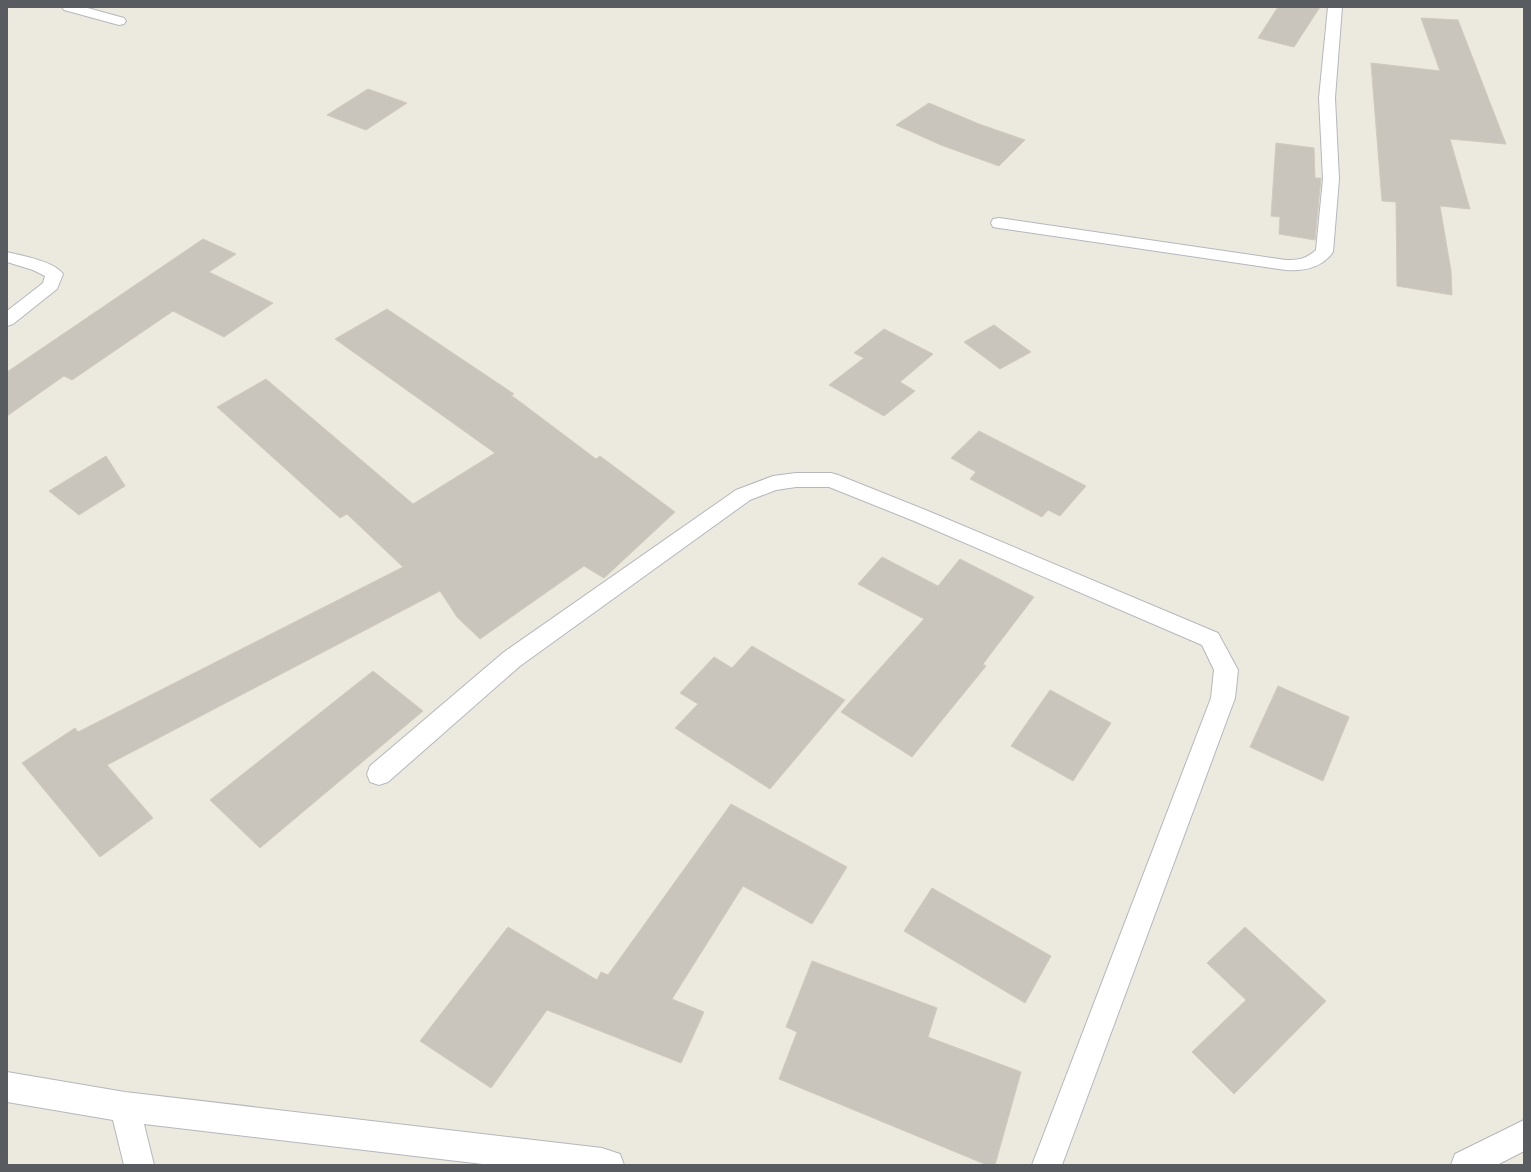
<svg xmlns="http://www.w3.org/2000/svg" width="1531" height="1172" viewBox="0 0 1531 1172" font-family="'Sofia Sans Condensed',sans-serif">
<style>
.building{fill:#c9c5bd;stroke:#d1cabd}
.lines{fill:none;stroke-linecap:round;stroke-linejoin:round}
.minor-casing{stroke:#b5b7bd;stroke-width:2}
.minor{fill:#fff;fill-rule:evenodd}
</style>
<rect width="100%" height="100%" fill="#ece9de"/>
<!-- building -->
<g class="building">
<polygon points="1278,7 1320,7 1294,47 1258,38"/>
<polygon points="1421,18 1458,20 1506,144 1450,139 1470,209 1440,206 1451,271 1452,295 1397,286 1396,202 1382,201 1371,63 1440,71"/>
<polygon points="368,89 407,103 366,130 327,115"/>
<polygon points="929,103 979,124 1025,140 999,166 941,145 896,125"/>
<polygon points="1276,143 1314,148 1315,178 1321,178 1315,240 1279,234 1280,217 1271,216"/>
<polygon points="203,239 236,254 209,272 273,303 224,337 173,311 72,380 64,376 7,416 7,372"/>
<polygon points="387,309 514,394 511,395 596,459 600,456 675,512 604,578 584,566 480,639 457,617 440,591 107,765 153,818 100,857 22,763 75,728 78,732 403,567 347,514 340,518 217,407 266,379 413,504 495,453 335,339"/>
<polygon points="994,325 1031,352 1000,369 964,342"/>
<polygon points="884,329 933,354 900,382 915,391 884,416 829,385 864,358 854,353"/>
<polygon points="979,431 1086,486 1060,516 1048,510 1042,517 970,479 976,472 951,458"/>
<polygon points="106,456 125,486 79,515 49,491"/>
<polygon points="882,557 938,586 960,559 1034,597 983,664 986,666 912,757 841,712 924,619 858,584"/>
<polygon points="752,646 845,700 770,789 675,728 698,704 680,693 714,657 732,668"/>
<polygon points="373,671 423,711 260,848 210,800"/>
<polygon points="1278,686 1349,717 1323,781 1250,747"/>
<polygon points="1050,690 1111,723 1073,781 1011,746"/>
<polygon points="731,804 847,867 812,924 743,886 672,999 704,1012 681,1063 547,1010 491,1088 420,1041 508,927 597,980 601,972 608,975"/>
<polygon points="932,888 1051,956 1025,1003 904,931"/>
<polygon points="1245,927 1326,1001 1234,1094 1192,1052 1246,1000 1207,963"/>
<polygon points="812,961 937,1008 928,1037 1021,1072 995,1165 987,1165 779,1079 797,1032 786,1027"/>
</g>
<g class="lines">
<defs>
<g id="minor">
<polygon points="62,7 84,7 124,18 126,21 124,24 119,25 64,10"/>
<path d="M 1328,7 L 1342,7 L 1335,98 L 1339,179 L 1333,252 C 1322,268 1304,271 1286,270 L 999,228 L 993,227 L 991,223 L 993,219 L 999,218 L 1286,260 C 1299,260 1306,259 1316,250 L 1323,179 L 1319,98 Z"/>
<path d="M 7,252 C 22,256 54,261 63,274 L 57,289 L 13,324 L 7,326 L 7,311 L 43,283 L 45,276 L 33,270 L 7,262 Z"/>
<polygon points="796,473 831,473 838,475 928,511 1218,633 1238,670 1235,698 1062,1165 1032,1165 1211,698 1214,670 1202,645 914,521 829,487 796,487 776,490 750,500 520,666 388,782 379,785 370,782 367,774 370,766 504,652 736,490 773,476"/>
<polygon points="7,1072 125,1092 602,1148 620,1154 624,1165 491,1165 144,1124 154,1165 124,1165 113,1120 7,1102"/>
<polygon points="1524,1120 1524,1151 1497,1165 1451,1165 1455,1154"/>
</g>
</defs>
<!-- minor casing -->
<use href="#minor" class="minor-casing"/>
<!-- minor -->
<use href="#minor" class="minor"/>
</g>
<!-- border -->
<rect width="1531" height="1172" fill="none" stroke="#585c61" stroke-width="16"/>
</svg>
